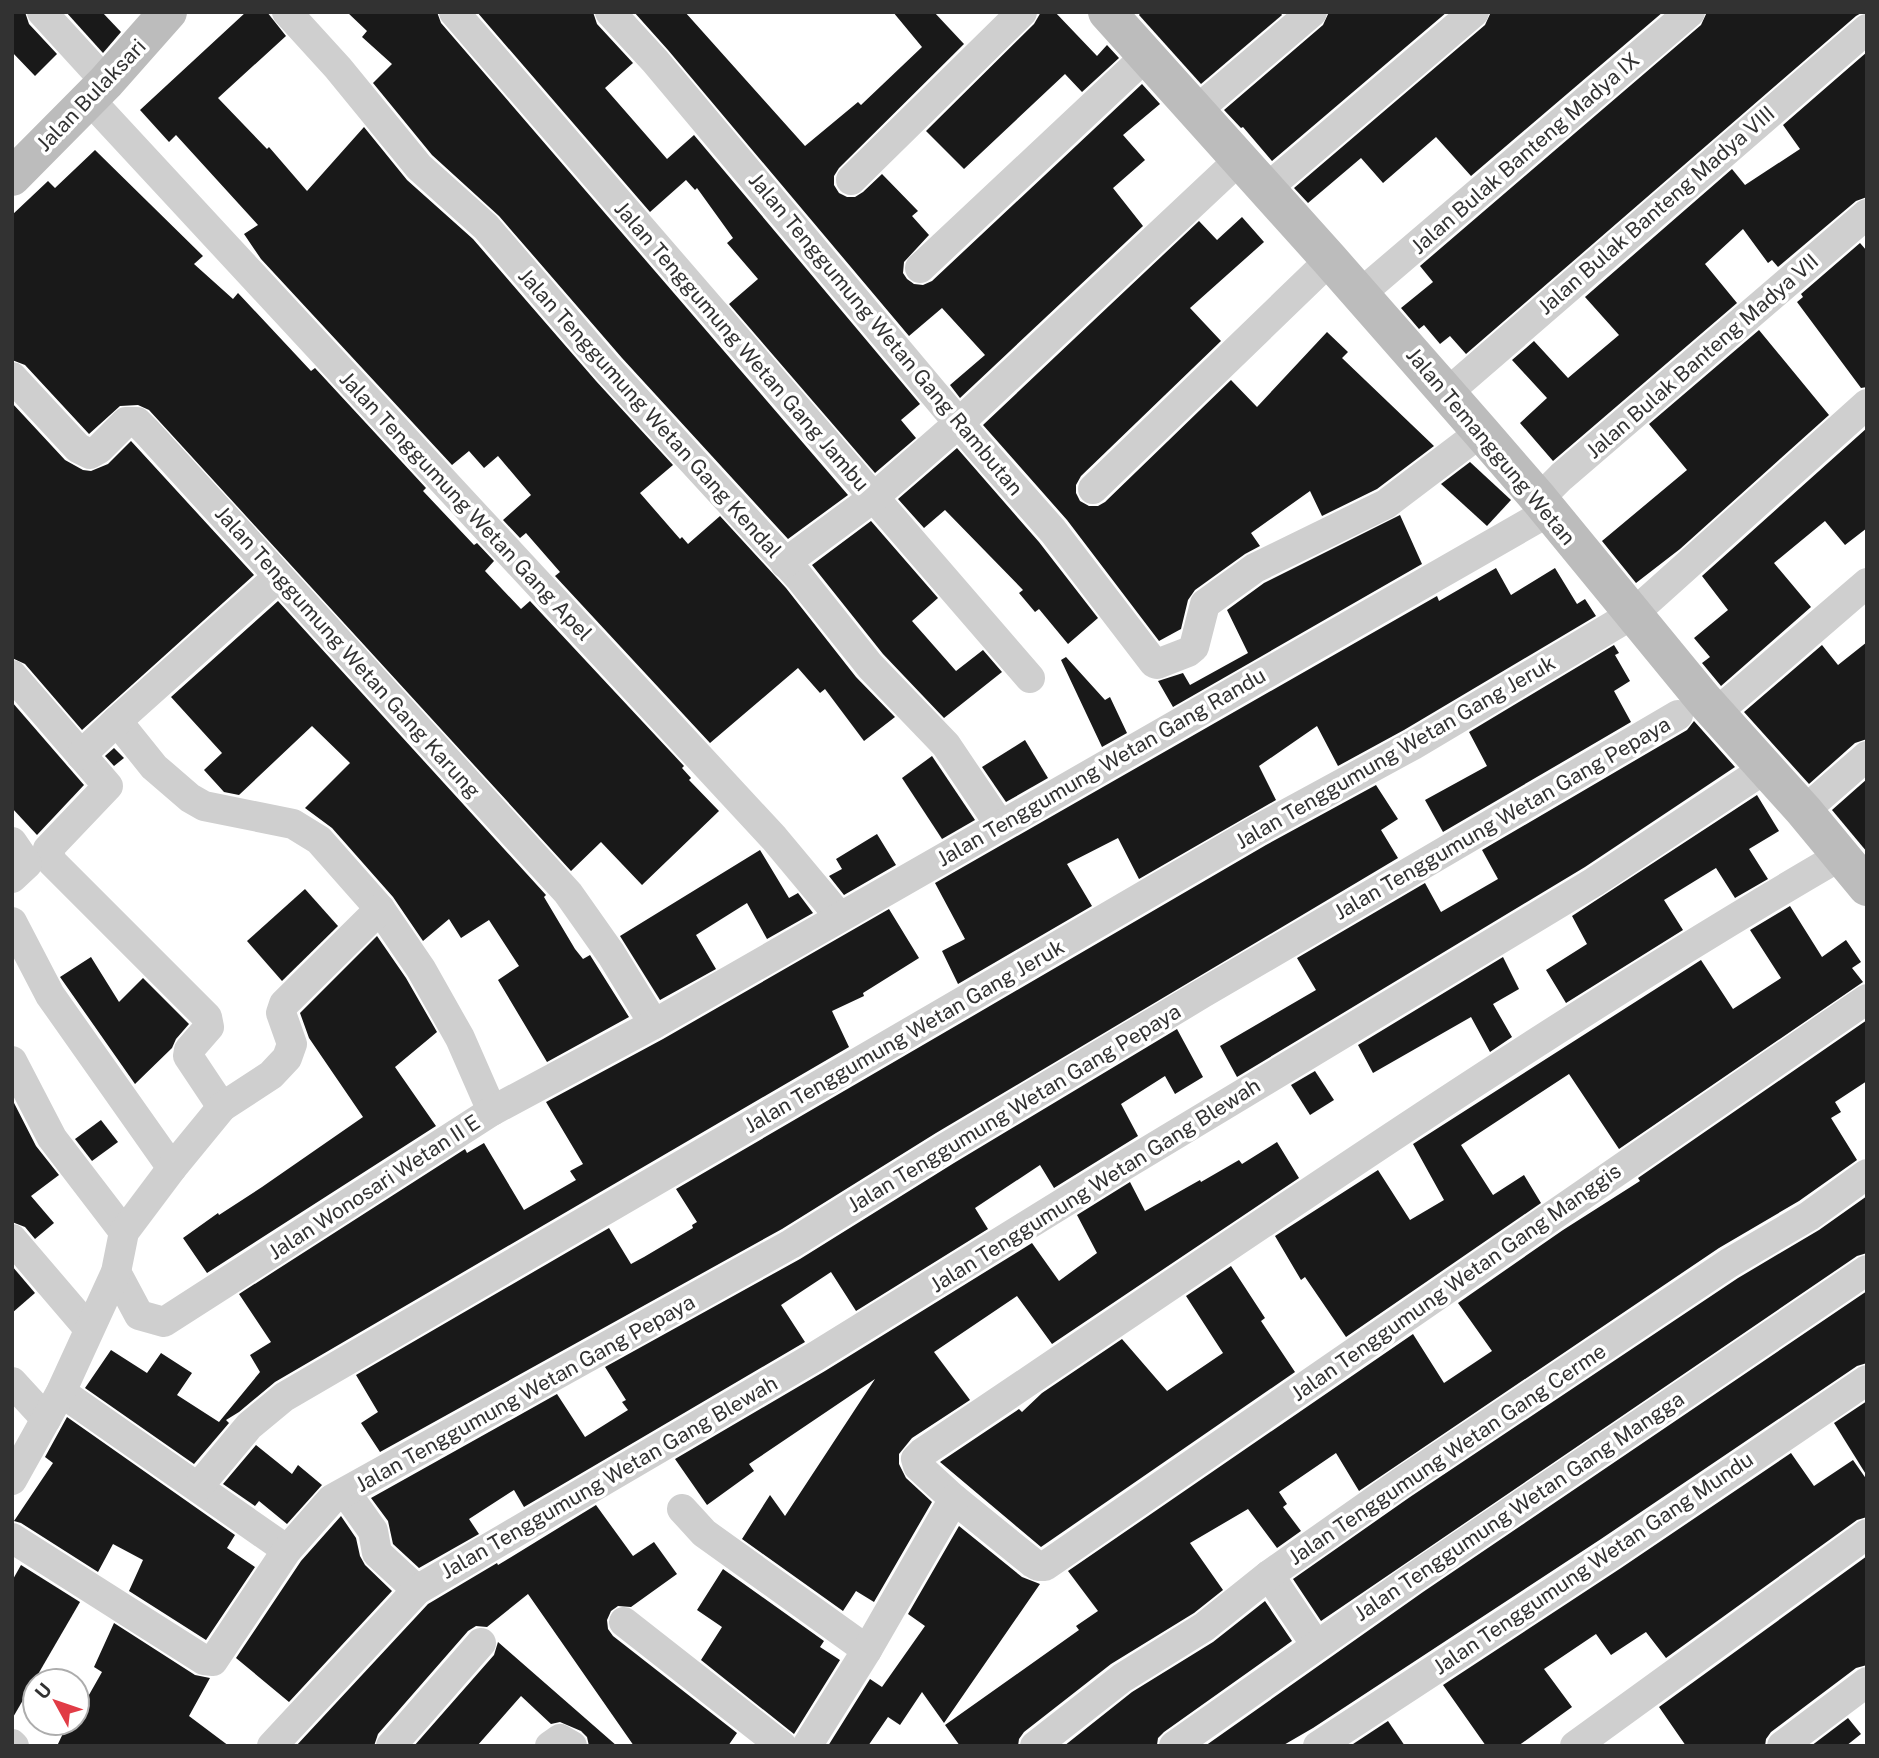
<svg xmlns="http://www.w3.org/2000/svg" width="1879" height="1758" viewBox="0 0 1879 1758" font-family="'Public Sans',sans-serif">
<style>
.building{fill:#191919}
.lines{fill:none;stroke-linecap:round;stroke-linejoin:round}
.street{stroke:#cfcfcf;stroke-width:30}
.secondary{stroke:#bcbcbc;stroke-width:38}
.labels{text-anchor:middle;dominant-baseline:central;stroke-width:7;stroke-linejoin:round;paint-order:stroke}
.street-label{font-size:21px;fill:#323232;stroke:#fff}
</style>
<rect width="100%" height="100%" fill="#fff"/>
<!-- building -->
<g class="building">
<polygon points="12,12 25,12 29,24 57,54 35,76 12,52"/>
<polygon points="66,12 102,12 121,32 103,53"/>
<polygon points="246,12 267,12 286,36 218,98 267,149 269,147 307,191 364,127 407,180 473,239 596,381 673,465 640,493 680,539 682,537 688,544 720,516 786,588 856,677 895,717 864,741 825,689 820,693 798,668 710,743 555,576 560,572 526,533 520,538 503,520 531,495 498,456 484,468 469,451 452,465 261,259 244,234 258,225 176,135 169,142 140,110"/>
<polygon points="347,12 437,12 441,23 848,495 788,539 622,358 499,216 432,155 373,83 392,64 362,37 367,31"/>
<polygon points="477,12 593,12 597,24 633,63 605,88 667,159 694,135 920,404 901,420 916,438 875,473 729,304 758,279 727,243 733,238 697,188 695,190 686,180 650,212"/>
<polygon points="634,12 685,12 805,146 858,102 861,105 922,47 893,12 934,12 964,44 839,168 834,176 834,185 839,193 847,197 855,197 863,192 882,174 918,211 912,216 929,235 904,262 903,273 907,279 914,284 923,285 932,281 1142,84 1160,104 1123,135 1145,160 1113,188 1143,226 960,398 950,385 985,355 942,308 909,336 668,50"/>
<polygon points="1041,12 1055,12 1097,56 1107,45 1119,58 1082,92 1065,74 964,169 926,131 1034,24"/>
<polygon points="1141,12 1280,12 1282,15 1201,84 1139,15"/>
<polygon points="1329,12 1447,12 1272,161 1243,127 1241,128 1224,110 1323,25"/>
<polygon points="1491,12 1663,12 1471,176 1436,137 1383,183 1361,158 1308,203 1294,188 1485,25"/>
<polygon points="1707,12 1863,12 1856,16 1466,354 1450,336 1440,344 1424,325 1419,329 1401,308 1433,282 1420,266 1701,25"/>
<polygon points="1867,52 1867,197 1856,201 1778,267 1772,260 1768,263 1743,229 1705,264 1737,303 1553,461 1520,423 1547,398 1512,360 1534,341 1568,378 1619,335 1585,297 1732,169 1745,185 1800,149 1783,125"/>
<polygon points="95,150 203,256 194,264 233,299 238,293 311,371 315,368 426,488 423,491 474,545 477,543 494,561 485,571 521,609 530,601 684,766 682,768 691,778 689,780 719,811 642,885 601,842 571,871 149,410 138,405 120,406 89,434 25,365 12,360 12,215 48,181 55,188"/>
<polygon points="1242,217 1264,242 1190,308 1221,341 1081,476 1076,485 1076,493 1080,501 1089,506 1098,506 1105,502 1231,380 1257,407 1327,332 1348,352 1342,358 1434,446 1377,489 1322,516 1310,491 1251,533 1260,546 1245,554 1195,590 1188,600 1181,629 1159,641 1067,520 983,425 1199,221 1217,240"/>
<polygon points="1860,243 1867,251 1867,387 1861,388 1797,302 1803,297 1801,294"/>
<polygon points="1759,330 1829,415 1680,549 1636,583 1602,541 1687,470 1649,424"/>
<polygon points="12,403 65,460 83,470 91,471 108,464 131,441 254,575 82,730 25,664 12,658"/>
<polygon points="1867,428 1867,528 1845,545 1825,521 1774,563 1811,607 1721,686 1702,663 1710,657 1694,638 1728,610 1702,576"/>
<polygon points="957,448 1039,542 1098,618 1068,644 1039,609 1035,612 1019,593 1023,590 945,510 924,528 898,499"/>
<polygon points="1470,462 1511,500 1487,526 1441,484"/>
<polygon points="1400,515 1422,564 1173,707 1158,681 1183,673 1190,685 1248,653 1227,610 1264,583"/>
<polygon points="871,521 938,598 912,621 956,671 983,650 1002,672 944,718 883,654 812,565"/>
<polygon points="1496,568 1511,595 1555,568 1577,604 1585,599 1596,616 1404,730 1338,766 1317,726 1259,766 1276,800 1139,879 1118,838 1067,864 1092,906 958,984 942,951 965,939 935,883 1437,596 1439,601"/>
<polygon points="278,601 546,895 544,897 575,949 583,959 590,955 629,1017 547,1062 498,980 519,966 489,920 461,938 449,919 423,941 393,897 332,828 305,808 350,763 312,726 239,795 224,792 204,770 222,753 171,697"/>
<polygon points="1867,642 1867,739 1855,743 1809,784 1744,712 1822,645 1838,665"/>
<polygon points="1614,645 1619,653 1615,655 1630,681 1614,691 1631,722 1443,832 1425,800 1487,766 1469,732"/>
<polygon points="1066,657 1105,700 1110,697 1127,733 1102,747 1061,660"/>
<polygon points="12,702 84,785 37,835 12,808"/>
<polygon points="1694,721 1735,767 1585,867 1237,1077 1220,1046 1316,990 1297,958 1425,883 1441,912 1498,879 1482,850 1687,730"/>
<polygon points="1025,740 1048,778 1006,802 982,767"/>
<polygon points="114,748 124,758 114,766 105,756"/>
<polygon points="932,756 975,820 942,839 902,778"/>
<polygon points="1867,779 1867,852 1832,810"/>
<polygon points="1376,785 1398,819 1381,830 1398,858 936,1133 782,1229 380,1452 361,1423 378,1412 356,1375 609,1228 631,1264 644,1257 693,1228 692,1225 697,1222 676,1189 1266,845"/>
<polygon points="1757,795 1779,831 1749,849 1768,879 1735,898 1716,868 1664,900 1683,930 1566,1003 1546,970 1587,944 1572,916"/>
<polygon points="877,834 896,865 844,895 829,876 842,869 836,859"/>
<polygon points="760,850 789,898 798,893 813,913 767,939 747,903 696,935 716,969 660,1000 620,936"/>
<polygon points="305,889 338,926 282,981 247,941"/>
<polygon points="1790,906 1822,957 1846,940 1861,962 1852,968 1863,982 1619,1149 1569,1074 1461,1145 1493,1195 1524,1175 1541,1203 1346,1337 1305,1277 1301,1280 1275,1236 1378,1170 1410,1220 1444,1200 1413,1144 1701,960 1733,1009 1781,978 1750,930"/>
<polygon points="889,909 919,958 863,993 864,996 832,1011 849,1047 275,1382 239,1412 226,1420 229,1423 194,1464 85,1388 111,1350 147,1373 161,1353 192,1373 177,1395 219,1422 260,1372 250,1355 271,1342 239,1294 465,1149 467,1153 484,1143 524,1210 576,1180 570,1171 583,1164 546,1102 663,1039"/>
<polygon points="377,936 406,978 437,1032 395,1067 436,1126 207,1273 183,1238 218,1213 219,1215 262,1187 363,1117 309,1038 300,1013"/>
<polygon points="91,957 119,1002 143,978 189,1024 176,1039 172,1048 135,1084 60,977"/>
<polygon points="1503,957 1519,989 1493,1004 1512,1037 1490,1052 1471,1017 1373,1073 1358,1045"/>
<polygon points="1867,1020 1867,1081 1835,1102 1841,1112 1831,1118 1857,1160 1799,1201 1719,1248 1359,1491 1336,1453 1279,1492 1287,1504 1283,1507 1301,1531 1277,1548 1248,1509 1190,1543 1223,1590 1194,1613 1111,1664 1024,1732 1019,1739 1018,1746 960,1746 945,1725 1079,1630 1076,1626 1098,1611 1068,1571 1413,1334 1444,1383 1492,1351 1458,1303 1563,1230 1640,1181 1638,1178"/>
<polygon points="1177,1029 1203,1077 1175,1094 1165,1076 1121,1104 1138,1136 1054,1188 1040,1165 975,1208 988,1229 856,1311 831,1272 781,1305 805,1342 524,1507 514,1490 469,1519 479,1534 419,1568 393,1544 388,1521 371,1498 557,1394 585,1437 628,1410 622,1402 626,1400 605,1367 800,1259 954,1163"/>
<polygon points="1315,1071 1334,1100 1310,1115 1291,1085"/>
<polygon points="12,1099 36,1146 59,1175 31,1196 54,1223 35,1239 25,1227 12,1222"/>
<polygon points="101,1120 118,1142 92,1161 75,1139"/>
<polygon points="1277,1142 1299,1178 1052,1344 1017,1296 934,1352 970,1400 912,1438 899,1454 899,1464 906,1478 932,1502 874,1602 856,1591 843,1611 742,1539 770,1495 785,1516 875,1379 749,1464 754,1471 707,1505 675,1459 825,1371 1032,1243 1059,1281 1097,1253 1077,1215 1130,1182 1145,1211 1200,1180 1201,1182 1239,1160 1242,1164"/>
<polygon points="1867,1196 1867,1253 1857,1256 1321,1621 1293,1579 1410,1497 1738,1278 1819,1230"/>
<polygon points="12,1266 35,1293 12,1313"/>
<polygon points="1231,1266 1265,1318 1261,1321 1295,1372 1041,1547 940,1462 1019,1409 1022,1412 1042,1393 1122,1339 1167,1391 1223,1353 1186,1296"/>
<polygon points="1867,1291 1867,1363 1857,1366 1601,1539 1313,1728 1282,1746 1205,1746 1423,1592"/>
<polygon points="1867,1401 1867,1476 1834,1423"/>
<polygon points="67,1417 235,1535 227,1548 255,1567 206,1640 129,1591 143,1560 113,1544 98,1572 21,1523 14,1521 53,1463 45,1457"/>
<polygon points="256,1445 292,1474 298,1465 322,1485 287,1524 259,1501 255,1506 223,1484"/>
<polygon points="1791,1453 1814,1486 1853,1460 1867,1480 1867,1517 1857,1520 1666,1658 1646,1632 1611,1655 1596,1634 1544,1669 1572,1707 1518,1746 1486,1746 1443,1685 1621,1568"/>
<polygon points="596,1505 633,1556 654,1542 677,1574 631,1607 618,1606 611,1611 607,1620 608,1629 613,1636 737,1733 728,1746 634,1746 528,1594 487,1627 476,1626 468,1631 378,1734 374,1746 296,1746 428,1604 497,1563 498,1565"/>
<polygon points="341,1516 356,1538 360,1556 365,1565 392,1591 289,1702 236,1658 301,1561"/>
<polygon points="959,1526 1022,1577 1040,1584 944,1723 922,1692 900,1725 888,1717 868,1746 828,1746 870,1679 882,1687 925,1626 908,1614"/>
<polygon points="1867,1556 1867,1665 1856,1668 1771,1732 1766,1739 1765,1746 1686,1746 1659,1707"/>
<polygon points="21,1565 80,1602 12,1719 12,1581"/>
<polygon points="723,1569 824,1641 820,1647 840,1660 794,1734 701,1660 722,1627 697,1610"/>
<polygon points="1265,1601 1292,1641 1164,1732 1158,1738 1157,1745 1064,1746 1132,1692 1213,1642"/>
<polygon points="114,1623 195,1675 210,1678 189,1716 229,1746 57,1746 68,1723 77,1723 77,1716 102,1672 94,1667"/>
<polygon points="498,1642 617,1746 589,1746 587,1737 581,1731 560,1722 551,1724 521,1696 477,1746 414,1746 494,1655"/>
<polygon points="1848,1718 1861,1734 1846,1746 1811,1746"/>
<polygon points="1388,1721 1405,1746 1350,1746"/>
</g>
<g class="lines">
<!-- street -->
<g class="street">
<polyline points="42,12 106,82"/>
<polyline points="287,12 338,68 419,167 486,227 609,370 799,577 870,666 946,745 1000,825"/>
<polyline points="454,12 1030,678"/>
<polyline points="610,12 655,61 978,446 1053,531 1154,663 1157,664 1188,652 1194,647 1205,604 1255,568 1386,504 1481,432"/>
<polyline points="89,99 774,838 840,917"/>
<polyline points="1196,111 1312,12"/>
<polyline points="851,180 1022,12"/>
<polyline points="1266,189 1474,12"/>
<polyline points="920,268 1146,56"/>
<polyline points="1360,294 1690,12"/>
<polyline points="12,377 78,448 90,454 99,449 126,422 137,422 147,432 568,893 611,954 654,1024"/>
<polyline points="1447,393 1867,29"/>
<polyline points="1093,489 1330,260"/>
<polyline points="1539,499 1561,477 1867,214"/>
<polyline points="785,563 873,498 960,422 1239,160"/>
<polyline points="12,675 108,786 48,849 52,862 207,1017 209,1027 189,1050 188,1056 222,1107"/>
<polyline points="1716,713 1867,583"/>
<polyline points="117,721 154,767 190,798 204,806 293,824 319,840 380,909 421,969 460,1038 492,1111"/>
<polyline points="81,755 117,721 278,577"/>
<polyline points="1804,811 1867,756"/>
<polyline points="12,842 27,864 12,878"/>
<path d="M 1840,856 C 1524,1040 1225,1250 922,1453 L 916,1459 L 918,1466 L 954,1499 L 1033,1563 L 1038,1566 L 1045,1566 L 1867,999"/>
<polyline points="12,922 50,995 172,1168"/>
<polyline points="12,1061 52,1138 124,1232"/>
<polyline points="12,1239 89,1329"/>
<polyline points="116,1272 139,1315 164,1322 492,1111 654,1024 1548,512"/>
<polyline points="12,1382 46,1419"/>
<polyline points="61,1392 287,1550"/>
<polyline points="12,1480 61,1392 116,1272 124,1232 172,1168 222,1107 271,1075 287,1058 292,1044 281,1013 284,1004 380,909"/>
<polyline points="198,1487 249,1426 284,1397 1257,830 1413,745 1633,614 1867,404"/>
<polyline points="346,1493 373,1531 377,1553 417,1590"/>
<polyline points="682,1509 704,1533 867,1650"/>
<polyline points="12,1538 204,1660 213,1661 287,1550 332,1499 791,1244 945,1148 1203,993 1678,715"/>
<polyline points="1269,1575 1316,1645"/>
<polyline points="624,1622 782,1746"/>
<polyline points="12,1744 14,1746"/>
<polyline points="272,1746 417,1590 816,1356 1123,1166 1594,882 1766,768"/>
<polyline points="391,1746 481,1643"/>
<polyline points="550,1746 560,1739 572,1746"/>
<polyline points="807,1746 867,1650 954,1499"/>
<polyline points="1035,1746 1122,1678 1204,1627 1269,1575 1400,1483 1729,1263 1809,1216 1867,1174"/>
<polyline points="1174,1746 1413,1578 1867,1270"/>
<polyline points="1318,1746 1611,1554 1867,1380"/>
<polyline points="1575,1746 1867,1534"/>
<polyline points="1782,1746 1867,1682"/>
</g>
<!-- secondary -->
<g class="secondary">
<polyline points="1107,12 1330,260 1481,432 1539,499 1704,700 1804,811 1867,887"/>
<polyline points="12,177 106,82 168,12"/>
</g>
</g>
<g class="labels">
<!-- street labels -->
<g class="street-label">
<text transform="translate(91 95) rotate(-46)">Jalan Bulaksari</text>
<text transform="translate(1525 153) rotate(-41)">Jalan Bulak Banteng Madya IX</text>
<text transform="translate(1656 210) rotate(-41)">Jalan Bulak Banteng Madya VIII</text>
<text transform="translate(886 334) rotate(50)">Jalan Tenggumung Wetan Gang Rambutan</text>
<text transform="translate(742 346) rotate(49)">Jalan Tenggumung Wetan Gang Jambu</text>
<text transform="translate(1702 356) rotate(-41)">Jalan Bulak Banteng Madya VII</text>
<text transform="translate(650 413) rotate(48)">Jalan Tenggumung Wetan Gang Kendal</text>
<text transform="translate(1491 446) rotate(50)">Jalan Temanggung Wetan</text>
<text transform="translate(466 506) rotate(47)">Jalan Tenggumung Wetan Gang Apel</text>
<text transform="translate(348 652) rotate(48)">Jalan Tenggumung Wetan Gang Karung</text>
<text transform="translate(1395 752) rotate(-30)">Jalan Tenggumung Wetan Gang Jeruk</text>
<text transform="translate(1101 767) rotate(-30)">Jalan Tenggumung Wetan Gang Randu</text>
<text transform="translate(1502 818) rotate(-30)">Jalan Tenggumung Wetan Gang Pepaya</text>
<text transform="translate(904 1036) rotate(-30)">Jalan Tenggumung Wetan Gang Jeruk</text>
<text transform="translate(1014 1108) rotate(-31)">Jalan Tenggumung Wetan Gang Pepaya</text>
<text transform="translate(1095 1185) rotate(-32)">Jalan Tenggumung Wetan Gang Blewah</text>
<text transform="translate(374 1187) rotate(-33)">Jalan Wonosari Wetan II E</text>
<text transform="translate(1456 1282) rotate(-35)">Jalan Tenggumung Wetan Gang Manggis</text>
<text transform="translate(525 1393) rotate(-29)">Jalan Tenggumung Wetan Gang Pepaya</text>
<text transform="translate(1447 1454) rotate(-34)">Jalan Tenggumung Wetan Gang Cerme</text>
<text transform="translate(609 1477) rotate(-30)">Jalan Tenggumung Wetan Gang Blewah</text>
<text transform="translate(1519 1506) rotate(-34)">Jalan Tenggumung Wetan Gang Mangga</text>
<text transform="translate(1593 1563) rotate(-34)">Jalan Tenggumung Wetan Gang Mundu</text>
</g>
</g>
<!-- border -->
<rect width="1879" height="1758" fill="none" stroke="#323232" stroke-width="28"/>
<!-- north arrow -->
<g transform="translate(56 1702) rotate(310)"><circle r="33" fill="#ffffff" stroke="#adadad" stroke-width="2"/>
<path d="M0-5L12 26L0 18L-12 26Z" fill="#e13c46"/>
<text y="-10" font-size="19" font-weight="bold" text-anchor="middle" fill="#323232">U</text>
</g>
</svg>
